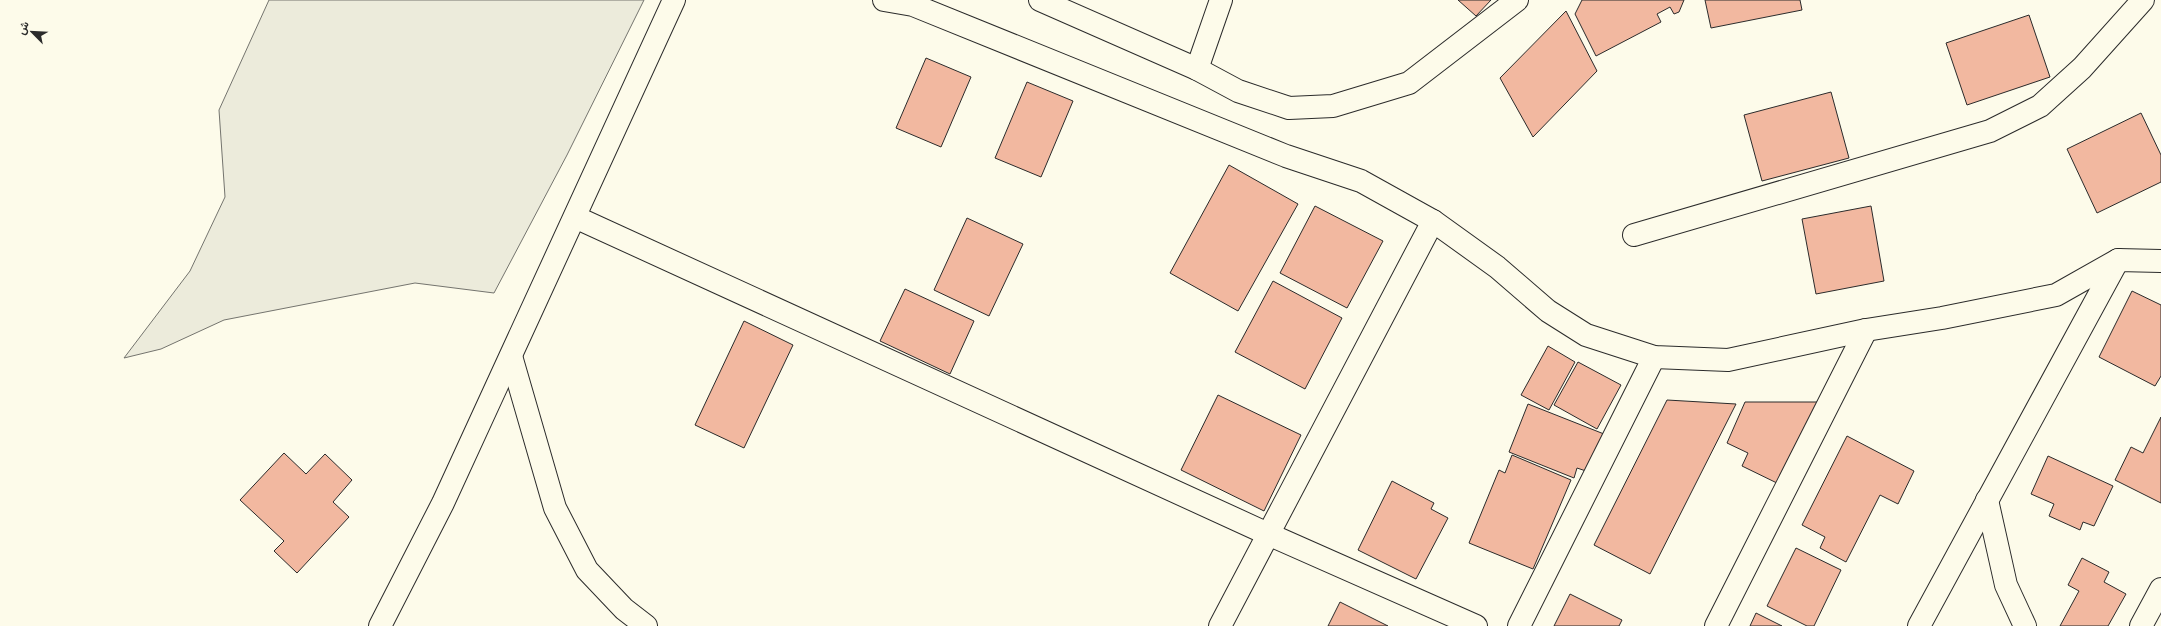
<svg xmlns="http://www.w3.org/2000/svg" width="2161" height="626" viewBox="0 0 2161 626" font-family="Inter,Vazirmatn,sans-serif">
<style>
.green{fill:#ecebdb;stroke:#74746e}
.building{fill:#f2b8a0;stroke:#2b2b2b}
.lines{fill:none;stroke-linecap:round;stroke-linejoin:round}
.minor-casing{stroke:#2b2b2b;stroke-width:24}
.major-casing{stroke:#2b2b2b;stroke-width:24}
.minor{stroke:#fdfbea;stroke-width:22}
.major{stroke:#fdfbea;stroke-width:22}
</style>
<rect width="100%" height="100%" fill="#fdfbea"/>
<!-- green -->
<polygon class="green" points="269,0 644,0 567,155 494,293 415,283 224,320 161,349 124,358 190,271 225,197 219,110"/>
<!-- building -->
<g class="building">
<polygon points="1458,0 1491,0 1476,16"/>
<polygon points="1582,0 1684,0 1679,12 1674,14 1670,7 1657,14 1661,22 1596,56 1575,14"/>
<polygon points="1705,0 1800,0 1802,10 1711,28"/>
<polygon points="1566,11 1597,71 1533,137 1500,78"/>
<polygon points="2029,15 2050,77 1967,105 1946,43"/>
<polygon points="926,58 971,77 941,147 896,128"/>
<polygon points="1027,82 1073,101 1041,177 995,158"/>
<polygon points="1831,92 1849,158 1762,181 1744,115"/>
<polygon points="2141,113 2161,155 2161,182 2097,213 2067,149"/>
<polygon points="1229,165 1298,204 1238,311 1170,273"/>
<polygon points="1315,206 1383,241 1347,308 1280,273"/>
<polygon points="1871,206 1884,281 1816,294 1802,219"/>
<polygon points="967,218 1023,244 989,316 934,290"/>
<polygon points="1273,281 1342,318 1305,389 1235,352"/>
<polygon points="905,289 974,321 950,374 880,341"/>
<polygon points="2132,291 2161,305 2161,376 2155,386 2099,357"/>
<polygon points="744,321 793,345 744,448 695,425"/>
<polygon points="1548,346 1575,362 1549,410 1521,395"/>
<polygon points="1578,362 1621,385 1597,429 1554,405"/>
<polygon points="1218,395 1301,435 1264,511 1181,470"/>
<polygon points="1667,400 1736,404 1650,574 1594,545"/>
<polygon points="1745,402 1819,402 1781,485 1742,466 1748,453 1727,443"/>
<polygon points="1528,404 1604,434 1589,472 1577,468 1574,478 1509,452"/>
<polygon points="2161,417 2161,503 2115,480 2131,447 2143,453"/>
<polygon points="1847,436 1914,471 1898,504 1880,495 1846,562 1820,548 1825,537 1802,525"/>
<polygon points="284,453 306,474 325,454 352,480 333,502 349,517 297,573 274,551 284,541 240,500"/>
<polygon points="1512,455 1571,480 1533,569 1469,543 1499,470 1505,473"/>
<polygon points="2048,456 2113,486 2094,526 2083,522 2080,530 2049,516 2054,504 2031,494"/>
<polygon points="1392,481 1434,503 1431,509 1448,518 1416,579 1358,550"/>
<polygon points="1796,548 1841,570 1814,626 1807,626 1767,606"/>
<polygon points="2082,558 2109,572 2104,582 2126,594 2108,626 2060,626 2079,591 2068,585"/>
<polygon points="1570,594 1622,620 1619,626 1554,626"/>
<polygon points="1340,602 1388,626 1328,626"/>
<polygon points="1756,613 1782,626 1750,626"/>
</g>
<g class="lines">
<defs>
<g id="minor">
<polyline points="884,0 913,5 1286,156 1361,181 1433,221 1497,267 1548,311 1586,335 1654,357 1728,360 1866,330 1942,318 2056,295 2118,260 2161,261"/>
<polyline points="1040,0 1197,69 1238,91 1289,108 1333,106 1409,83 1517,0"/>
<polyline points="1197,69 1221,0"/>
<polyline points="575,217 1268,534 1476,626"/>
<polyline points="1634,235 1990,131 2040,106 2082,68 2143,0"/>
<polyline points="511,356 555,508 587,570 624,609 646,626"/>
<polyline points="1987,500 2006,585 2025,626"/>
<polyline points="1220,626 1433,221"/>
<polyline points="1519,626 1654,357"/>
<polyline points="1716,626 1866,330"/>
<polyline points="1919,626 2118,260"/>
<polyline points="2141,626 2161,589"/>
</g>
<polyline id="major" points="380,626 443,503 674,0"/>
</defs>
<!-- minor casing -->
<use href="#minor" class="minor-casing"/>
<!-- major casing -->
<use href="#major" class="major-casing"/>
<!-- minor -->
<use href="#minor" class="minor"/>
<!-- major -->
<use href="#major" class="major"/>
</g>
<!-- north arrow -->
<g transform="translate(32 32) rotate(294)" stroke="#fdfbea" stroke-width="3" paint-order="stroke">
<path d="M0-3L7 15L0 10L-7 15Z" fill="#2b2b2b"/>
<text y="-6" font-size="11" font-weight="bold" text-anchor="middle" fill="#2b2b2b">ش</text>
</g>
</svg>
